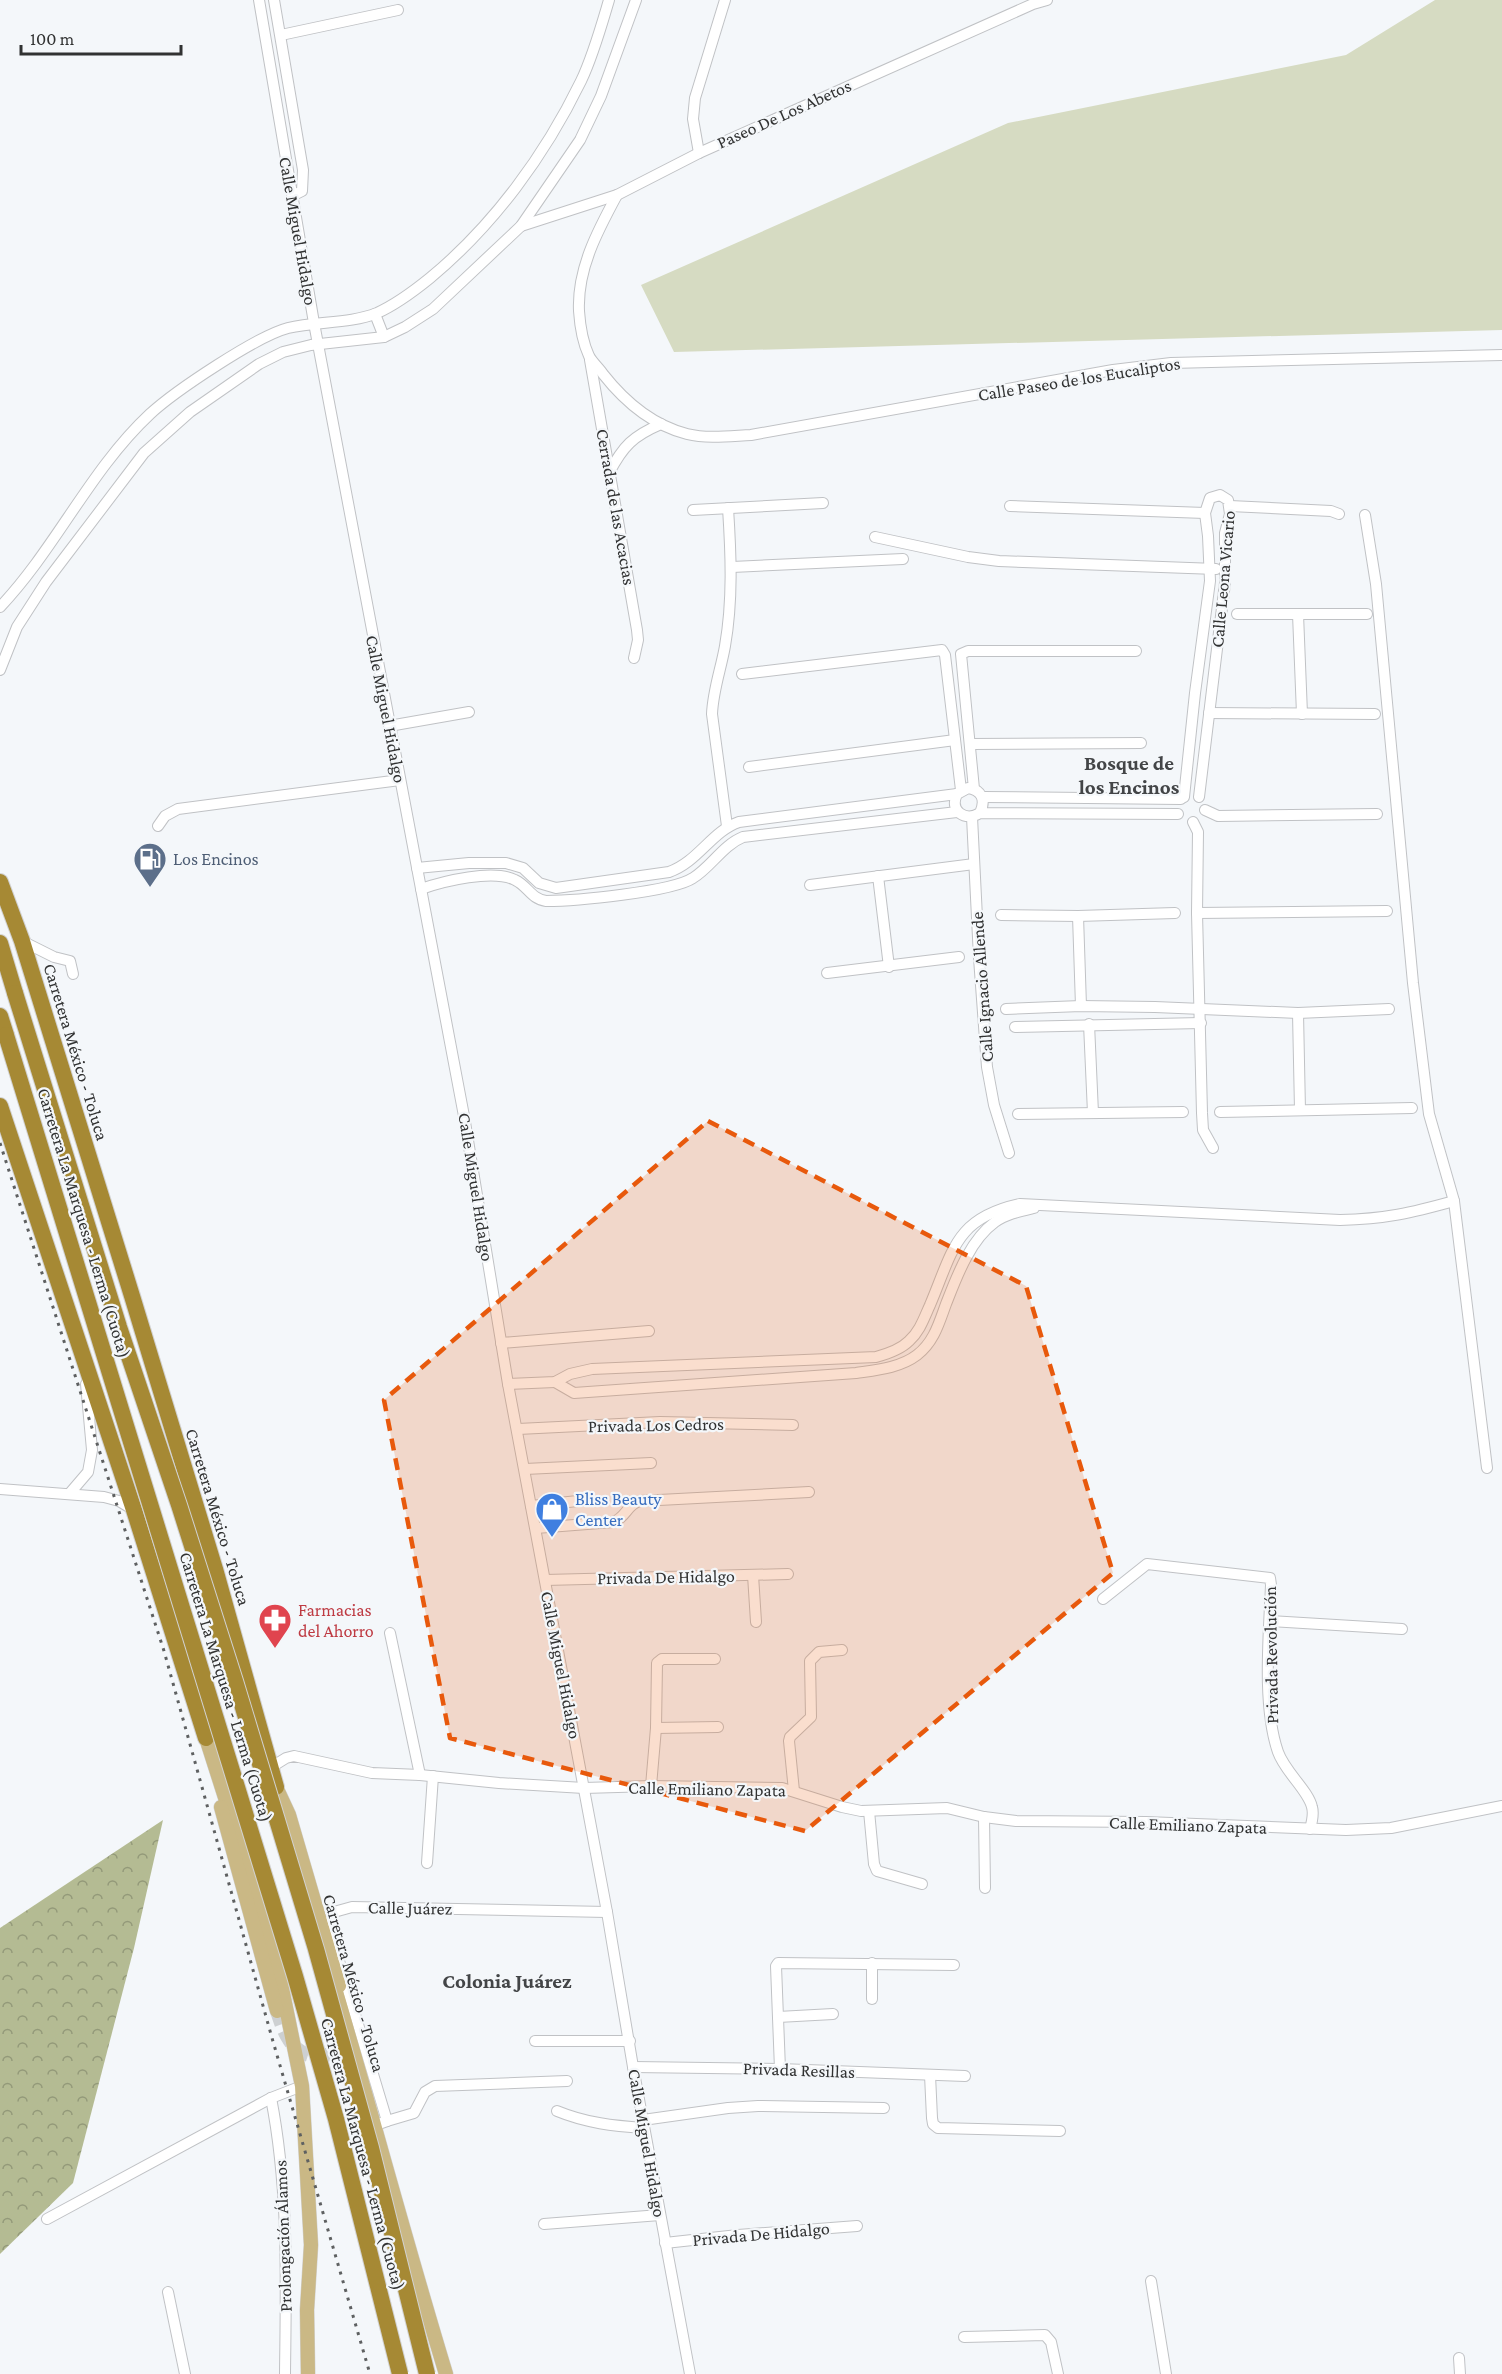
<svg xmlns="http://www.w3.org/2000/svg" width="1502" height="2374" viewBox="0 0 1502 2374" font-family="'Crimson Pro',serif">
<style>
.green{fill:#d6dbc2}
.forest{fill:url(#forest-crowns)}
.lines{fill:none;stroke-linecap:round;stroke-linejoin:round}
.major-tunnel{stroke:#cdd0d2;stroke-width:14;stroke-dasharray:14 7;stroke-linecap:butt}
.minor-casing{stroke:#c0c2c5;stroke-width:12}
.major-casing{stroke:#d2d2d2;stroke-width:15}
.highway-casing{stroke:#d2d2d2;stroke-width:18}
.minor{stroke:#fff;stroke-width:10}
.major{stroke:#cab885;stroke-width:14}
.highway{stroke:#a68934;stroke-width:16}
.rail{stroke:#5e6061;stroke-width:3;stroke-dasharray:3 6;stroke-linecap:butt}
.highway-bridge-casing{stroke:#d2d2d2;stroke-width:18;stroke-linecap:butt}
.highway-bridge{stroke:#a68934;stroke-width:16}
.marked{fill:#e8590c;fill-opacity:0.2;stroke:#e8590c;stroke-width:4.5;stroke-dasharray:12 8;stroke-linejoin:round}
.labels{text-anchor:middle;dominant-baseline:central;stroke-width:4.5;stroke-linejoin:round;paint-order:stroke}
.street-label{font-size:18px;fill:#313232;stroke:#f4f7fa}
.service-label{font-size:18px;fill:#4e5e75;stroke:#f4f7fa;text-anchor:start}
.shop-label{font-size:18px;fill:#366cbe;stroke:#f4f7fa;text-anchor:start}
.health-label{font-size:18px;fill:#be3a42;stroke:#f4f7fa;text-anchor:start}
.quarter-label{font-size:21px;font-weight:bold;fill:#434547;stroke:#f4f7fa}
</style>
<defs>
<pattern id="forest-crowns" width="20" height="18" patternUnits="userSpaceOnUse" patternTransform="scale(1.5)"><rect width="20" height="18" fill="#b4bb93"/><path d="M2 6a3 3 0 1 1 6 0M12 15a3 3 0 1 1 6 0" fill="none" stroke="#939979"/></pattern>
</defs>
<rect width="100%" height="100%" fill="#f4f7fa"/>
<!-- green -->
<polygon class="green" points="1435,0 1502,0 1502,330 674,352 641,285 1008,123 1346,55"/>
<!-- forest -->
<polygon class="forest" points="163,1820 134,1948 73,2183 0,2254 0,1928"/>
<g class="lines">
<!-- major-tunnel -->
<path class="major-tunnel" d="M 277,2011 C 280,2020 283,2030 288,2038 C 301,2062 334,2063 346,2038"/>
<defs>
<g id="minor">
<polyline points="259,0 314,323 464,1116 508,1384 607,1912 633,2067 690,2374"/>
<polyline points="274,0 303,170 302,191 292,196"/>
<polyline points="281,35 398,10"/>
<polyline points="699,153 693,119 695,98 725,0"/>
<path d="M 617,195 C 598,230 577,269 579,311 C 580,326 583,343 589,356 C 592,362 599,368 603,374 C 625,402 652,425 687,434 C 708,439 730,436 751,435 L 1113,370 L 1171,363 L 1502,355"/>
<polyline points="521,226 617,195 699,153 1033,4 1047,0"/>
<polyline points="375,314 384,337"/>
<polyline points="590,360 637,630 638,640 634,658"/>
<path d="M 609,473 C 623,446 633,436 661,424"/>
<polyline points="1010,506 1205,513"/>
<polyline points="1230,506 1331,511 1339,514"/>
<polyline points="693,510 823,503"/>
<polyline points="1365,515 1376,584 1413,983 1429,1114 1454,1201 1487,1468"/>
<polyline points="875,537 968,557 999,561 1216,569"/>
<polyline points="732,567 903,559"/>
<path d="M 0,607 C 56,548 90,470 150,414 C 175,391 257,336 288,328 C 317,321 350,324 377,313 C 397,304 414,291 430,278 C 494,225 545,155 581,81 C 593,56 601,27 609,0"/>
<polyline points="1237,614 1367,614"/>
<polyline points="1298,614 1302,714"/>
<polyline points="0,670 17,627 46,582 144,453 190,412 259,364 283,352 311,345 384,337 405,327 433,309 521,226 580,140 601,96 636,0"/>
<polyline points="742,674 942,650 945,655 961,790"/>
<polyline points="1209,713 1375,714"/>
<polyline points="389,726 469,712"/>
<polyline points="971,744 1141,743"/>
<polyline points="749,767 955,740"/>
<polyline points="974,789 961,654 968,651 1136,651"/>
<polyline points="983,797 1181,799"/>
<polyline points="1184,797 1195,693 1210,581 1208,536 1205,513 1210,498 1220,495 1228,500 1230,514 1225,533 1225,583 1199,797"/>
<polyline points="1205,810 1218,816 1377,814"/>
<path d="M 980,813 C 986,800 982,790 968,788 L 957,794 C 949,811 965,822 980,813 L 1178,814"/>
<polyline points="972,817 979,958 987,1067 994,1105 1009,1153"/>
<polyline points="1193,822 1198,832 1197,913 1202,1113 1203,1130 1213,1148"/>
<polyline points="158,826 165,816 178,809 400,780"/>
<path d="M 727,826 L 712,714 C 713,690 721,669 725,646 C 733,600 731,554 728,508"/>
<path d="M 417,868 L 469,863 L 506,863 L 523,868 L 539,883 L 556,888 L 669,872 C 698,862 712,831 739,822 L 957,794"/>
<polyline points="878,876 889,967"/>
<polyline points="810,885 974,864"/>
<path d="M 421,889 C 444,881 493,869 515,880 C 528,886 531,899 546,901 C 574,901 672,892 693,878 C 711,867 723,845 743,837 L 957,812"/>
<polyline points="1197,913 1387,911"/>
<polyline points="1001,915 1078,916 1175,913"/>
<polyline points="1078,916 1081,1006"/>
<polyline points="22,941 54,957 70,961 73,974"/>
<polyline points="827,973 959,957"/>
<polyline points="1006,1009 1081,1006 1155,1007 1298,1013 1389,1009"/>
<polyline points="1298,1013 1300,1110"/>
<polyline points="1089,1024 1093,1113"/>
<polyline points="1015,1027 1201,1023"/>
<polyline points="1220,1112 1412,1108"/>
<polyline points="1018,1114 1183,1112"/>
<polyline points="501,1343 649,1331"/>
<path d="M 555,1382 L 574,1393 L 856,1373 C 876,1370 900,1368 917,1355 C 934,1342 939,1323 946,1304 C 957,1276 970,1240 995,1222 C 1006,1214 1021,1211 1034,1208"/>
<path d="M 508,1384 L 555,1382 L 570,1374 L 592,1369 L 876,1357 C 887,1354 900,1350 909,1341 C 920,1331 924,1318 930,1305 C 953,1251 955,1218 1020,1204 L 1340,1220 C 1385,1219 1411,1213 1454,1201"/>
<polyline points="518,1429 660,1422 793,1425"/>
<polyline points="525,1469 651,1463"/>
<polyline points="0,1489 104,1497 119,1501 134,1510"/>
<polyline points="70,1493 88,1472 92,1450 86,1384"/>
<polyline points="531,1506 587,1500"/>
<path d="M 536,1528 L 613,1522 C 626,1518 627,1504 640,1501 L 809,1492"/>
<polyline points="753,1575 756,1622"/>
<polyline points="545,1580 788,1574"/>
<path d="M 1103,1599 L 1147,1564 L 1270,1578 L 1271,1585 C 1269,1634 1262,1706 1278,1752 C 1285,1772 1308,1790 1312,1807 C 1314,1814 1312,1822 1310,1829"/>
<polyline points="1270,1621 1402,1629"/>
<polyline points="390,1633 420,1775"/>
<polyline points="656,1728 718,1727"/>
<polyline points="270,1768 286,1758 294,1756 372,1773 420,1775 499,1783 584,1788 651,1786 782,1788 842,1807 861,1811 947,1808 984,1817 1016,1821 1146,1822 1346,1830 1391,1828 1502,1806"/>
<polyline points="651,1786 656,1728 657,1663 662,1659 715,1659"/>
<polyline points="794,1791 789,1741 790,1737 811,1717 810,1661 819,1652 842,1650"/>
<polyline points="869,1811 874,1864 877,1871 922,1884"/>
<polyline points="984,1817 985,1888"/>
<polyline points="427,1863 433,1776"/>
<polyline points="872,1963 872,1999"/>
<polyline points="778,2017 833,2014"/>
<polyline points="535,2041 630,2041"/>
<polyline points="633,2067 780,2069 965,2076"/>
<polyline points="780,2069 776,1966 778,1963 954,1965"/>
<polyline points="930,2075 932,2118 933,2124 938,2128 1060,2131"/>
<path d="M 271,2098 C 289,2190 286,2281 285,2374"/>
<path d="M 557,2111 C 586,2123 614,2126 644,2128"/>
<polyline points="643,2120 728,2108 758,2106 884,2108"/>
<polyline points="387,2121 414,2113 425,2092 435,2086 567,2081"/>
<polyline points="376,2125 387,2121 331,1934 330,1922 334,1912 352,1907 607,1912"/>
<polyline points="47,2219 271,2098 302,2086"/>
<polyline points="544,2224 660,2215"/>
<polyline points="665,2243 738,2235 857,2226"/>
<polyline points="1151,2281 1166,2374"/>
<polyline points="168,2292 185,2374"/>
<polyline points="964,2337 1045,2335 1051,2342 1058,2374"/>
<polyline points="1459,2358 1460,2374"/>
</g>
<g id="major">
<polyline points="206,1738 275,1954 302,2086 311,2245 307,2310 308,2374"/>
<polyline points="276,1787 289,1815 339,1986"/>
<polyline points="221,1807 277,2011"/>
<path d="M 332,1978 C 371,2110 406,2243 446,2374"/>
</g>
<g id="highway">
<polyline points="0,882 22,941 132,1296 215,1569 276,1787"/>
<polyline points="0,943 15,993"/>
<polyline points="0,1016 6,1035"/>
<polyline points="0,1106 134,1510 206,1738"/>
</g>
</defs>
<!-- minor casing -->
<use href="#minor" class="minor-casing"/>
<!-- major casing -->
<use href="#major" class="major-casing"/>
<!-- highway casing -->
<use href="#highway" class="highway-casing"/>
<!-- minor -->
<use href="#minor" class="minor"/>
<!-- major -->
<use href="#major" class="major"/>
<!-- highway -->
<use href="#highway" class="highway"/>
<!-- rail -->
<polyline class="rail" points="0,1143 164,1651 272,2038 370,2374"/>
<defs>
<g id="highway-bridge">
<polyline points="15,993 119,1327 179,1505 235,1681 316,1949 371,2148 427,2374"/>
<polyline points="6,1035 295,1976 336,2119 400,2374"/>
</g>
</defs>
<!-- highway-bridge casing -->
<use href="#highway-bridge" class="highway-bridge-casing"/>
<!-- highway-bridge -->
<use href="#highway-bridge" class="highway-bridge"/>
</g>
<!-- marked area -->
<path class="marked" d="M 708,1121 L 1026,1286 L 1113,1573 L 805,1831 L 450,1738 L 384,1400 Z"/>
<!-- icons -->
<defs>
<symbol id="fuel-pin" viewBox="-11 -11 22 30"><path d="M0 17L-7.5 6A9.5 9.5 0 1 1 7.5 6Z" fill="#5c6f8a" stroke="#f4f7fa"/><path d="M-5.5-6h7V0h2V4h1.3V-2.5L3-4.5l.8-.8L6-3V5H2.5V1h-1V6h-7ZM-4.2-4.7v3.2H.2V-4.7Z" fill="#fff"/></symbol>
<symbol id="shop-pin" viewBox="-11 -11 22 30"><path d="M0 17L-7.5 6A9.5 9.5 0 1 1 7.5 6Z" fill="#3f7fe0" stroke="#f4f7fa"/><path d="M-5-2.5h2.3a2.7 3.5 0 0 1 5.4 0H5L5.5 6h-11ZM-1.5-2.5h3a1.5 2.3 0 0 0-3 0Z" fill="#fff"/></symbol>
<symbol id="pharmacy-pin" viewBox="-11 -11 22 30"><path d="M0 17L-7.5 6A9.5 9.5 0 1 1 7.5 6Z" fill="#e0444e" stroke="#f4f7fa"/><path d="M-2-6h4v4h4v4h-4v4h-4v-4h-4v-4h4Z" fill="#fff"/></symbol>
</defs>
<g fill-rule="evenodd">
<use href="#fuel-pin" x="131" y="840" width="38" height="52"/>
<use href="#shop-pin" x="533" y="1490" width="38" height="52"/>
<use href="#pharmacy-pin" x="256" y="1601" width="38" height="52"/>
</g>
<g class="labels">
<!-- street labels -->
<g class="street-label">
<text transform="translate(784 114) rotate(-24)">Paseo De Los Abetos</text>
<text transform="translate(298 231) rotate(80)">Calle Miguel Hidalgo</text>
<text transform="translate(1079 379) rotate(-9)">Calle Paseo de los Eucaliptos</text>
<text transform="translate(616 507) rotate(80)">Cerrada de las Acacias</text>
<text transform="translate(1223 579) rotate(-85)">Calle Leona Vicario</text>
<text transform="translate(386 709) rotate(79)">Calle Miguel Hidalgo</text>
<text transform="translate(982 987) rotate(-94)">Calle Ignacio Allende</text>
<text transform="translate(76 1052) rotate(73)">Carretera México - Toluca</text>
<text transform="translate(476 1187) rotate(81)">Calle Miguel Hidalgo</text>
<text transform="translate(84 1223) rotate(73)">Carretera La Marquesa - Lerma (Cuota)</text>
<text transform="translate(656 1425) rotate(-1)">Privada Los Cedros</text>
<text transform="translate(218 1517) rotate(73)">Carretera México - Toluca</text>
<text transform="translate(666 1577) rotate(-1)">Privada De Hidalgo</text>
<text transform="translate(1271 1655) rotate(-91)">Privada Revolución</text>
<text transform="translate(561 1665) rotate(79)">Calle Miguel Hidalgo</text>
<text transform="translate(226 1687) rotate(73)">Carretera La Marquesa - Lerma (Cuota)</text>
<text transform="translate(707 1789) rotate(1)">Calle Emiliano Zapata</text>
<text transform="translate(1188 1825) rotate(2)">Calle Emiliano Zapata</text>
<text transform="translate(410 1908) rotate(1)">Calle Juárez</text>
<text transform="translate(354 1983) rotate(74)">Carretera México - Toluca</text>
<text transform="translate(799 2070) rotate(2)">Privada Resillas</text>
<text transform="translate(647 2143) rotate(80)">Calle Miguel Hidalgo</text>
<text transform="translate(363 2154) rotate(75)">Carretera La Marquesa - Lerma (Cuota)</text>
<text transform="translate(761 2234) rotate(-5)">Privada De Hidalgo</text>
<text transform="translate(283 2236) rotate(-92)">Prolongación Álamos</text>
</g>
<!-- service labels -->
<g class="service-label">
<text x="173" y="859">Los Encinos</text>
</g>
<!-- shop labels -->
<g class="shop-label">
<text x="575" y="1499">Bliss Beauty<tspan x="575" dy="21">Center</tspan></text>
</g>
<!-- health labels -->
<g class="health-label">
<text x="298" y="1610">Farmacias<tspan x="298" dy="21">del Ahorro</tspan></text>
</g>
<!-- quarter labels -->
<g class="quarter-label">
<text x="1129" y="763">Bosque de<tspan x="1129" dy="24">los Encinos</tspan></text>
<text x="507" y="1981">Colonia Juárez</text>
</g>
</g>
<!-- scale -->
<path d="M21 45v9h160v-9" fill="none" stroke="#313232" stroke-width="3"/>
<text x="30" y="45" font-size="18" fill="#313232" stroke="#f4f7fa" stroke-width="4.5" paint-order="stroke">100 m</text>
</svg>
